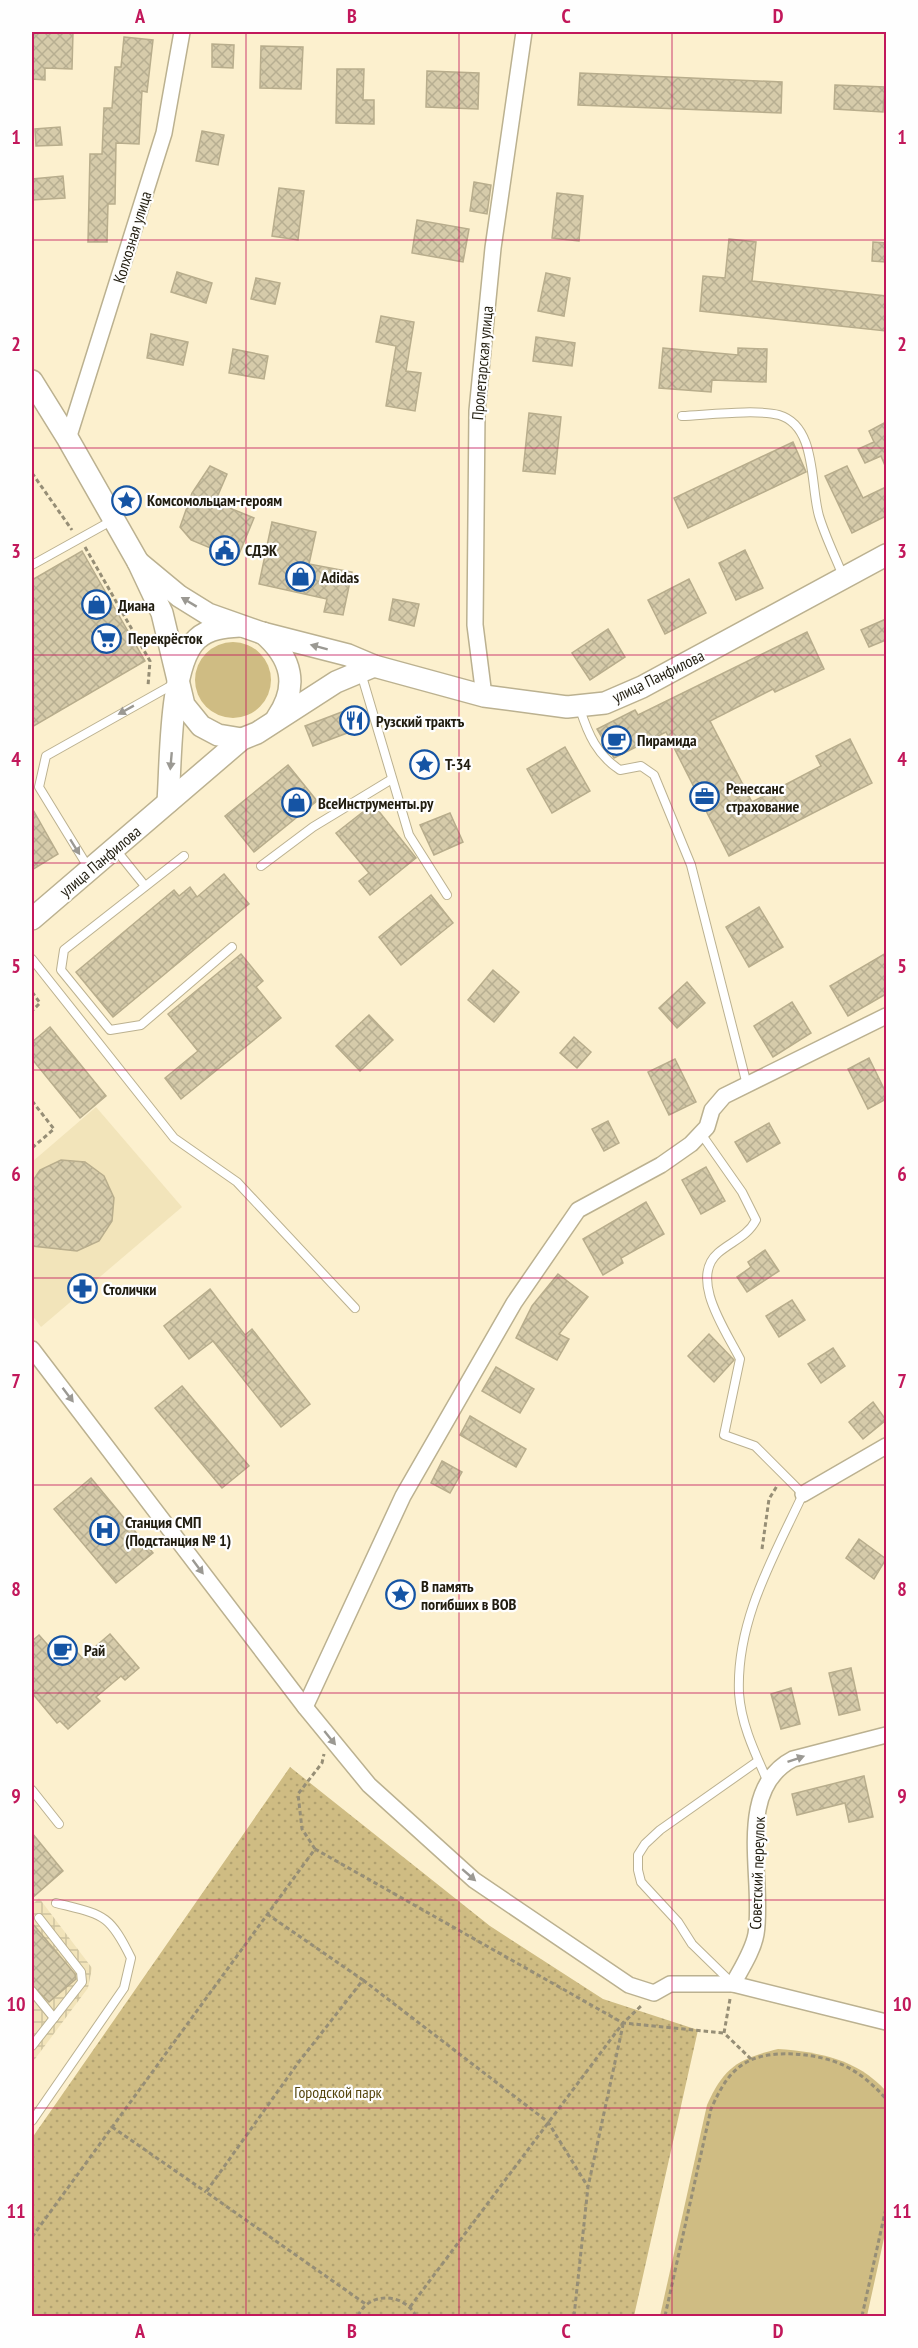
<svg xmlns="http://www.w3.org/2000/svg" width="918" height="2348" viewBox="0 0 918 2348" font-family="'PT Sans Narrow',sans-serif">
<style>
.built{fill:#f2e4ba}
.industrial{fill:url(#industrial-grid)}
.grass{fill:#cfbc83}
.park{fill:url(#park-dots)}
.building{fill:url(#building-cross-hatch);stroke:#b8ad8c;stroke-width:1.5}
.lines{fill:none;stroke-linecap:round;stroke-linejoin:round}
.service-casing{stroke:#bbb190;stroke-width:10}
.minor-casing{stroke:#bbb190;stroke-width:18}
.secondary-casing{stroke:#bbb190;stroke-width:24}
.path{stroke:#968e76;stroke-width:3;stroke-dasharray:4.5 3;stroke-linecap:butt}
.service{stroke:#fff;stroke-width:8}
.minor{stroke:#fff;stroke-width:15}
.secondary{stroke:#fff;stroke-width:21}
.oneway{fill:#9b9993}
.grid{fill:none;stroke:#c2185b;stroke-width:1.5;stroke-opacity:0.55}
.labels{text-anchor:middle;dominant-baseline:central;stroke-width:4.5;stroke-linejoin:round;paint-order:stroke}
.street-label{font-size:16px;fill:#201c0f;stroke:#fefefe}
.poi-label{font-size:16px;font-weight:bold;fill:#201c0f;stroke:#fefefe;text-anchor:start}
.park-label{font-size:16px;fill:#56460f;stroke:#fefefe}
.neatline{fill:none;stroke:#c2185b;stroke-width:2}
.grid-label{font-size:20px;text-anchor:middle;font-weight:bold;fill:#c2185b}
</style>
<defs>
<pattern id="industrial-grid" width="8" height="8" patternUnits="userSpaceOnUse" patternTransform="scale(1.5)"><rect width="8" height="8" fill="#f2e4ba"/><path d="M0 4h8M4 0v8" fill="none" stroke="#cfc39f"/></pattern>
<pattern id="park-dots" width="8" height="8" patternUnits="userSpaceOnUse" patternTransform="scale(1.5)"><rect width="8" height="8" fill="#cfbc83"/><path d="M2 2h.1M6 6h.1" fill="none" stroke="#b1a170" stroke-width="1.8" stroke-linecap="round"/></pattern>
<pattern id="building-cross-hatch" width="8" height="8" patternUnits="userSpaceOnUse" patternTransform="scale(1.5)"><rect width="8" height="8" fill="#d6cbaa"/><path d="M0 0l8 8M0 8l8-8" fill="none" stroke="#b7ae91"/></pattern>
</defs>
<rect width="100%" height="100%" fill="#fcf0ce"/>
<!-- built -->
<polygon class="built" points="96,1107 182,1207 41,1327 32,1315 32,1162"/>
<!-- industrial -->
<polygon class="industrial" points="39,1898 92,1968 88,1988 32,2063 32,1905"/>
<!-- grass -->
<g class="grass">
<circle cx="233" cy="680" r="38"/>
<path d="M 778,2049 C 819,2052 857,2059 886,2091 L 886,2229 L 867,2316 L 660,2316 L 707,2105 C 724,2067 738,2059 778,2049 Z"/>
</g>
<!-- park -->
<polygon class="park" points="290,1767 490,1926 603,1999 698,2030 634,2316 32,2316 32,2138"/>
<!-- building -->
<g class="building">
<polygon points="32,32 73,32 72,69 45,68 45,80 32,79"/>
<polygon points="124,37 153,40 147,92 142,91 139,144 116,143 115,204 108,204 107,242 88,242 90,154 102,154 104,108 112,108 115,67 121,67"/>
<polygon points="212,44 234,45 233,68 212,67"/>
<polygon points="261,46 303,47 301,89 260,88"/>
<polygon points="337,69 364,69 363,100 374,100 374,124 336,123"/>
<polygon points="427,71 479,73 478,109 426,107"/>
<polygon points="580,73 782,82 781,113 578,105"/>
<polygon points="835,85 885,87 883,112 834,109"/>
<polygon points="60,127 62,145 36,146 35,129"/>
<polygon points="202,131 224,135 218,165 196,161"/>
<polygon points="63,176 65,198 32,200 32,179"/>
<polygon points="474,182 491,185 487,214 470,211"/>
<polygon points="279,188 304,191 298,240 272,236"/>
<polygon points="557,193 583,196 579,241 552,238"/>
<polygon points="417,220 469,229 463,262 412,253"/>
<polygon points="729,239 756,242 752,281 886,296 886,331 700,311 703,276 725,278"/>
<polygon points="873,242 886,243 886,262 872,261"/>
<polygon points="177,272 212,283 206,303 171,292"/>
<polygon points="546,273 570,278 564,316 538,311"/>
<polygon points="256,278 280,283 275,304 251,299"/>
<polygon points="381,316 414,322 406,371 421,373 415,411 386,406 396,346 376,342"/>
<polygon points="151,334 188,342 183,365 147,358"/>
<polygon points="536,337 575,343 572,366 533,361"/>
<polygon points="663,348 738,355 738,348 767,349 766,382 712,380 711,392 659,388"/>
<polygon points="233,349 268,356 264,379 229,373"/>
<polygon points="529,413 561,417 555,474 523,471"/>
<polygon points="886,422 886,468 881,456 865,463 858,449 874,442 869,431"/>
<polygon points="793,442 806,472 688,528 674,498"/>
<polygon points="210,466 227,474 215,502 254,518 237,559 191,540 180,527 192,493"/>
<polygon points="847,466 863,498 886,487 886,516 852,533 825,476"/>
<polygon points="272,522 316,532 309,564 352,572 343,615 324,612 327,599 259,584"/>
<polygon points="745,550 763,588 736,600 719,563"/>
<polygon points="82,551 145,661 32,727 32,580"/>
<polygon points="689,579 706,613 665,634 648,600"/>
<polygon points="393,599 419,604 414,626 389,620"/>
<polygon points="886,619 886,640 869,647 861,630"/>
<polygon points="608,629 625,657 590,680 572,653"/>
<polygon points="807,632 824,669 775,692 773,689 710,721 752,802 821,766 816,756 850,739 872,783 729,856 666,732 614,758 597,729 635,710 638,715"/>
<polygon points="347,710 355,730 313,746 305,726"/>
<polygon points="565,747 590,791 552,813 527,769"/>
<polygon points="288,765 317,801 254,852 225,816"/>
<polygon points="373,804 416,858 370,895 359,881 369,873 336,833"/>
<polygon points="32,808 58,854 32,870"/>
<polygon points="450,813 463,842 434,855 420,825"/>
<polygon points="224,874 249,904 113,1017 76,972 174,890 179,896 190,887 197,897"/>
<polygon points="431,895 453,923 401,965 379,937"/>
<polygon points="759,907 783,947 749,967 726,927"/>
<polygon points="886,953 886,994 848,1016 830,986"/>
<polygon points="241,954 263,981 256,987 281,1018 181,1099 165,1078 198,1051 168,1014"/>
<polygon points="493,970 519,992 494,1022 468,1000"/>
<polygon points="687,982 705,1003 677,1028 659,1008"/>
<polygon points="792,1002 811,1033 773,1057 754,1026"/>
<polygon points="369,1015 393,1040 360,1071 336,1046"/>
<polygon points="50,1027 106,1096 80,1118 32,1059 32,1042"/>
<polygon points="574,1037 591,1052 577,1068 560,1053"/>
<polygon points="869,1058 886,1093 886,1099 868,1109 848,1069"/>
<polygon points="675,1059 696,1102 669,1115 648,1072"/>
<polygon points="608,1121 619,1143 604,1151 592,1129"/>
<polygon points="769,1123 780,1143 747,1162 735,1142"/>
<polygon points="61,1160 85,1162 104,1176 114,1198 112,1221 99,1241 77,1251 32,1246 32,1182 40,1170"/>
<polygon points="706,1167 725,1201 701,1214 682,1180"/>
<polygon points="646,1202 664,1234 621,1258 623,1263 603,1275 583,1239"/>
<polygon points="765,1250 779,1271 747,1292 737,1277 751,1267 748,1262"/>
<polygon points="558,1274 588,1297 559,1334 569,1339 557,1360 516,1338 532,1306"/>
<polygon points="210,1289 245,1335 252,1329 310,1404 281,1427 213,1341 189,1359 164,1326"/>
<polygon points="792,1300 805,1320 779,1337 766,1316"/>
<polygon points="709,1334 734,1360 714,1382 688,1356"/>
<polygon points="833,1348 845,1366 821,1383 808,1364"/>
<polygon points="496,1367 534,1389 520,1413 482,1391"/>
<polygon points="182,1386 249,1466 222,1488 155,1408"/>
<polygon points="873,1402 886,1420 863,1439 849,1422"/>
<polygon points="470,1416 526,1449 516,1467 460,1435"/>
<polygon points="442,1461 462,1472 450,1493 431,1483"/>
<polygon points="91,1478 153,1553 116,1583 54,1509"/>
<polygon points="859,1539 886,1559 874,1579 846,1558"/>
<polygon points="110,1634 139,1668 125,1680 121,1676 96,1697 100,1701 68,1729 60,1721 57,1723 32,1693 32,1641 39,1635 54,1652 67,1640 82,1658"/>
<polygon points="851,1668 860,1710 839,1715 829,1673"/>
<polygon points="791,1688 800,1724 781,1729 771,1694"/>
<polygon points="864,1776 873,1817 849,1822 845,1803 797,1815 792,1794"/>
<polygon points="32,1833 63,1871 32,1898"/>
<polygon points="32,1923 75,1974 76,1979 49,2002 32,1985"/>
</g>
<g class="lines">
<defs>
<g id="service">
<path d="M 682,416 C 706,415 757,409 779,415 C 817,426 810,485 819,516 C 825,536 835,556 843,576"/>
<polyline points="32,565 113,520"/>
<polyline points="361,673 409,835 447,895"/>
<path d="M 580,709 C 588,734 597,755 620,770 L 641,766 L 654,775 L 691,865 L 747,1085"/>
<polyline points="116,850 145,886"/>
<polyline points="184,856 64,950 61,970 110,1030 141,1025 232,947"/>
<polyline points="261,866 313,827 392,779"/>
<polyline points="88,867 39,787 46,756 174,684"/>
<polyline points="32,959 174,1138 237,1182 355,1308"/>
<path d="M 702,1135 L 742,1192 L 756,1220 C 747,1237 732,1241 718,1253 C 688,1279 728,1334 740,1359 L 724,1435 L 755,1446 L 803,1494 C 773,1558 736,1621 739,1693 C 741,1724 755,1753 767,1780"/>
<polyline points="32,1790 59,1824"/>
<polyline points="731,1982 692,1944 678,1922 641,1882 638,1870 638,1855 645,1844 660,1830 758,1761"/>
<polyline points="32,1991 54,2018"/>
<polyline points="32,2046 82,1982 81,1972 39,1918"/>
<path d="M 32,2121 L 124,1988 L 131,1958 C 109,1913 103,1915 56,1903"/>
</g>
<g id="minor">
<polyline points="68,439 164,133 182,32"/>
<polyline points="484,696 475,625 477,411 493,248 524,32"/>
<polyline points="32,1349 305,1707 369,1785 474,1880 629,1985 654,1993 670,1984 733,1984 886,2022"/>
<polyline points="803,1494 886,1446"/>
<polyline points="305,1707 403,1496 514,1303 578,1210 661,1165 691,1144 707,1127 712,1110 724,1096 886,1016"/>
<path d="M 733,1984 C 741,1969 753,1951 756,1934 C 765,1880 733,1790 793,1759 L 886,1735"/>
</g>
<g id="secondary">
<polyline points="32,381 68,439 138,562 162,613 184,705 201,726 218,735 242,739"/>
<polyline points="138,562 179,596 208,614 262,633 348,655 374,666 484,696 567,707 605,703 642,687 886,555"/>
<path d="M 263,633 C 292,658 299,686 277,718"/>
<path d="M 168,802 C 171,763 169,665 197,639 C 209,628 225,627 240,626"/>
<polyline points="32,919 242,739 257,733 336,682 374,666"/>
</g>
</defs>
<!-- service casing -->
<use href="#service" class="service-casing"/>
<!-- minor casing -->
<use href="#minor" class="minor-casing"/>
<!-- secondary casing -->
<use href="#secondary" class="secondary-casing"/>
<!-- path -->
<g class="path">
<polyline points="32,473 72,530"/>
<polyline points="85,547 150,661 148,686"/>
<polyline points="32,992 40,1003 32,1011"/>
<polyline points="32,1101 54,1129 32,1148"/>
<polyline points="762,1549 769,1499 777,1486"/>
<polyline points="315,1849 302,1829 298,1794 322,1763 324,1754"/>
<polyline points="267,1914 363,1980 298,2063 206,2192 367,2305"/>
<polyline points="363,1980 548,2122 588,2187"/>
<polyline points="730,1999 724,2033 752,2060"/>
<polyline points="112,2127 206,2192"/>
<polyline points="32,2237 315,1849 623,2023 724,2033"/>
<polyline points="410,2307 623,2023 641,2006"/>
<path d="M 358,2316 C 369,2291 404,2293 416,2316"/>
<polyline points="574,2316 588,2187 623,2025"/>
<path d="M 665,2316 L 711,2109 C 720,2089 730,2069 751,2060 C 775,2049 820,2054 843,2065 C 860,2073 874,2085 886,2099"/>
<polyline points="862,2316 886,2208"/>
</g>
<!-- service -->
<use href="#service" class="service"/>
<!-- minor -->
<use href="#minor" class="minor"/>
<!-- secondary -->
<use href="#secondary" class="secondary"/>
</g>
<!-- one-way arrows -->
<defs><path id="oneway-solid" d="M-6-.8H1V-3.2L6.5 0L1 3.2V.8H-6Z" transform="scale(1.5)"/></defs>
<g class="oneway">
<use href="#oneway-solid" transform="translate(189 602) rotate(-149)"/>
<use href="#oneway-solid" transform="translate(319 647) rotate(-165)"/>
<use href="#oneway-solid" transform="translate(126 710) rotate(151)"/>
<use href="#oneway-solid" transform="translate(171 761) rotate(95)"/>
<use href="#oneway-solid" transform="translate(75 847) rotate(58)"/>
<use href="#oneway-solid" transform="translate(68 1395) rotate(53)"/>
<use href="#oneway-solid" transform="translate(198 1567) rotate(53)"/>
<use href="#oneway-solid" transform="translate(330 1738) rotate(51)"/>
<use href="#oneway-solid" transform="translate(796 1759) rotate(-19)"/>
<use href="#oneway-solid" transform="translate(469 1875) rotate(41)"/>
</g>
<!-- grid -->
<path class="grid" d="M 246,32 L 246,2316M 459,32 L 459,2316M 672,32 L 672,2316M 32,240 L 886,240M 32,448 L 886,448M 32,655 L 886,655M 32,863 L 886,863M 32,1070 L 886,1070M 32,1278 L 886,1278M 32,1485 L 886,1485M 32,1693 L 886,1693M 32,1900 L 886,1900M 32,2108 L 886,2108"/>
<!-- icons -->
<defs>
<symbol id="sight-ring" viewBox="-11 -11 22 22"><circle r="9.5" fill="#fefefe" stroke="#1554a4" stroke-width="1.5"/><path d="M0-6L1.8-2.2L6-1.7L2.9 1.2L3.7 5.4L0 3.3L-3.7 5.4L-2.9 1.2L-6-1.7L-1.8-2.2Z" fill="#1554a4"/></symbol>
<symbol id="civic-ring" viewBox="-11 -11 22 22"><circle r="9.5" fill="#fefefe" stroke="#1554a4" stroke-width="1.5"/><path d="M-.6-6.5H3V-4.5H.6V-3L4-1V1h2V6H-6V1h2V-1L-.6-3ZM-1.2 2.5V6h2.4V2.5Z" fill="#1554a4"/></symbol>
<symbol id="shop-ring" viewBox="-11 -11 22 22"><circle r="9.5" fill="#fefefe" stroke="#1554a4" stroke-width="1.5"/><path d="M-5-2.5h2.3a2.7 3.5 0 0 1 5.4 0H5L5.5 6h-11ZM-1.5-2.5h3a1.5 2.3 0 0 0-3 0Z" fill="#1554a4"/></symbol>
<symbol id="supermarket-ring" viewBox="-11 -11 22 22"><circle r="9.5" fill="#fefefe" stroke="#1554a4" stroke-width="1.5"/><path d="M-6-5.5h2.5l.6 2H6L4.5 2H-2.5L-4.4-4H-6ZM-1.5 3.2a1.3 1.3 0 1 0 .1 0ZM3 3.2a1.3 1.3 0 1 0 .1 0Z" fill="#1554a4"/></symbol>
<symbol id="restaurant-ring" viewBox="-11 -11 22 22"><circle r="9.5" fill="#fefefe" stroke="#1554a4" stroke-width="1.5"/><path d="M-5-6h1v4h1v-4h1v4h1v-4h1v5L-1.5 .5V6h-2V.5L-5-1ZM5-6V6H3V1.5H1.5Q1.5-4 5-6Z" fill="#1554a4"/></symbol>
<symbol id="cafe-ring" viewBox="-11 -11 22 22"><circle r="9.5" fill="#fefefe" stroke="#1554a4" stroke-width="1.5"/><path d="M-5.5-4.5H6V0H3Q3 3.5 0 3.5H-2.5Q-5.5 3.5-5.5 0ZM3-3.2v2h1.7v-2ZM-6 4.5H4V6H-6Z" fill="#1554a4"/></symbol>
<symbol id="office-ring" viewBox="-11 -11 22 22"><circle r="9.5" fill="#fefefe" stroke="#1554a4" stroke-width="1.5"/><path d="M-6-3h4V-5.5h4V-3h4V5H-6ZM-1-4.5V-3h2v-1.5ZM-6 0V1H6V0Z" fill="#1554a4"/></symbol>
<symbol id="pharmacy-ring" viewBox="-11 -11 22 22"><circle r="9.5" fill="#fefefe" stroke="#1554a4" stroke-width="1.5"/><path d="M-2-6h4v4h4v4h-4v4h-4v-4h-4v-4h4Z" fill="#1554a4"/></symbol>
<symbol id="hospital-ring" viewBox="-11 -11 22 22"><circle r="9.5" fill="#fefefe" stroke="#1554a4" stroke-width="1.5"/><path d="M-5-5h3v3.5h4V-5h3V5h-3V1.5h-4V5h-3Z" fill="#1554a4"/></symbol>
</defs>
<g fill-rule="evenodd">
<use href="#sight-ring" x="110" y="484" width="33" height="33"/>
<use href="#civic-ring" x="208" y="534" width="33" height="33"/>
<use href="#shop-ring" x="284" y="560" width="33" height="33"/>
<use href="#shop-ring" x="80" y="588" width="33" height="33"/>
<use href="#supermarket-ring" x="90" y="622" width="33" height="33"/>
<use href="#restaurant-ring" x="338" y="704" width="33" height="33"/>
<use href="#cafe-ring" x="600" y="724" width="33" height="33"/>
<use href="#sight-ring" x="408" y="748" width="33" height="33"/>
<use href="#office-ring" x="688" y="780" width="33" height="33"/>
<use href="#shop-ring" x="280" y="786" width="33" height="33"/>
<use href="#pharmacy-ring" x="66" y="1272" width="33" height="33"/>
<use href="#hospital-ring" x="88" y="1514" width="33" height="33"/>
<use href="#sight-ring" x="384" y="1578" width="33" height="33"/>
<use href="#cafe-ring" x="46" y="1634" width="33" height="33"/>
</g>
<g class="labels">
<!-- street labels -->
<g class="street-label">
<text transform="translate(132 237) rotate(-73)">Колхозная улица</text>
<text transform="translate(482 363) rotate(-85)">Пролетарская улица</text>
<text transform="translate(658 676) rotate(-26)">улица Панфилова</text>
<text transform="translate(100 861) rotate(-40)">улица Панфилова</text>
<text transform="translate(757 1873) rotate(-88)">Советский переулок</text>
</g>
<!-- poi labels -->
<g class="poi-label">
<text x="147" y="500">Комсомольцам-героям</text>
<text x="245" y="550">СДЭК</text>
<text x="321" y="577">Adidas</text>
<text x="118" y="605">Диана</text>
<text x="128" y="638">Перекрёсток</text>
<text x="376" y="721">Рузский трактъ</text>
<text x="637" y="740">Пирамида</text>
<text x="445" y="764">Т-34</text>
<text x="726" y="788">Ренессанс<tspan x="726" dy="18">страхование</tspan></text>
<text x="318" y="803">ВсеИнструменты.ру</text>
<text x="103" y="1289">Столички</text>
<text x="125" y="1522">Станция СМП<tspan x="125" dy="18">(Подстанция № 1)</tspan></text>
<text x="421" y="1586">В память<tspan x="421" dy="18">погибших в ВОВ</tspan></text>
<text x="84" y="1650">Рай</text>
</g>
<!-- park labels -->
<g class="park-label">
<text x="338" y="2092">Городской парк</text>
</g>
</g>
<!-- border -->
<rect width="918" height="2348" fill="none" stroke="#fefefe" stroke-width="66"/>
<rect x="33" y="33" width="852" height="2282" class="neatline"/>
<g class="grid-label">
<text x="140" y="23">A</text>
<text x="352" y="23">B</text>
<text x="566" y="23">C</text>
<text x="778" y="23">D</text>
<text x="16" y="144">1</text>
<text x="902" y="144">1</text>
<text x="16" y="351">2</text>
<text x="902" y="351">2</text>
<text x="16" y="558">3</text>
<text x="902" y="558">3</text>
<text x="16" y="766">4</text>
<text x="902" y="766">4</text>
<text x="16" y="973">5</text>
<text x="902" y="973">5</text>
<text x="16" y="1181">6</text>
<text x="902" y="1181">6</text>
<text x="16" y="1388">7</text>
<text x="902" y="1388">7</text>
<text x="16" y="1596">8</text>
<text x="902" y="1596">8</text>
<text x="16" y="1803">9</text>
<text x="902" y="1803">9</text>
<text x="16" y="2011">10</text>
<text x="902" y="2011">10</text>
<text x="16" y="2218">11</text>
<text x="902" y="2218">11</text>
<text x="140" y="2338">A</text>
<text x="352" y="2338">B</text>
<text x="566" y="2338">C</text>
<text x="778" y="2338">D</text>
</g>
</svg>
